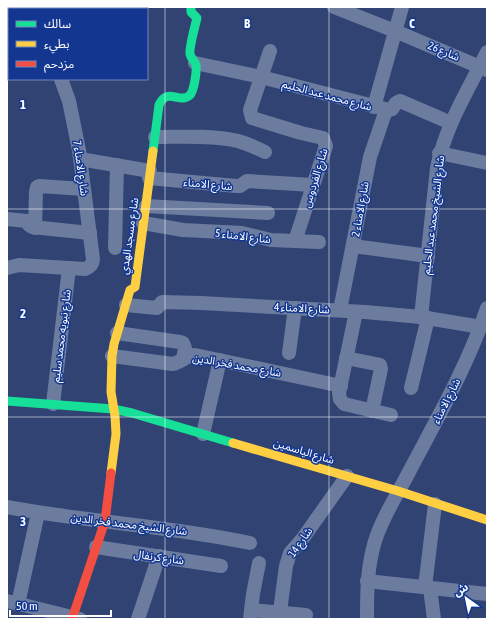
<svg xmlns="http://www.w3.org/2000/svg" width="494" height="626" viewBox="0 0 494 626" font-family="'Asap Condensed','Noto Sans Arabic',sans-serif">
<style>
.building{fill:url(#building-back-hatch)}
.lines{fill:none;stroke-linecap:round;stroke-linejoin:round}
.street{stroke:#6c7c9f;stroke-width:14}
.fast{stroke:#16e098;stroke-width:9}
.slow{stroke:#ffcf43;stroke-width:9}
.jam{stroke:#f24e42;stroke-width:9}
.grid{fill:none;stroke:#fff;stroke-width:1;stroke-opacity:0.55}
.labels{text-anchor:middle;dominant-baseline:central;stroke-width:3;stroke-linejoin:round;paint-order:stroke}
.street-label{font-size:11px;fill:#fff;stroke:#133790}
.grid-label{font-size:13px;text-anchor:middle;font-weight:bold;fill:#fff;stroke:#133790;stroke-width:3;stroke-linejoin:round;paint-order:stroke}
</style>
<defs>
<pattern id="building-back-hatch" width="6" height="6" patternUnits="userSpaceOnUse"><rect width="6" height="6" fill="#4b5b82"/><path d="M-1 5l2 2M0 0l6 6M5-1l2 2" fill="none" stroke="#667495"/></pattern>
</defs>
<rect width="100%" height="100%" fill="#304373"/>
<!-- building -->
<polygon class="building" points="7,7 37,7 37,9 9,9 9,71 7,70"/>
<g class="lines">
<!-- street -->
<g class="street">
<polyline points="334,7 395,31 487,70"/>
<polyline points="61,9 61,7"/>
<polyline points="270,51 250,110 252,118 301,133 323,138 326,146 295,241"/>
<polyline points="195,63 261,77 389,110 392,109 396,103 400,101 451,123"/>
<polyline points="374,107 402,7"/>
<path d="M 155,137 C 180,137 208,135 233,140 C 245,142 255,147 265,152"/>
<polyline points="439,153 487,163"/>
<polyline points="80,159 150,171"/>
<polyline points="149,178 236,186 240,186 247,181 313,185"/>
<polyline points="146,206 268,213"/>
<polyline points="7,219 27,221 29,222 29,225 32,227 90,233"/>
<polyline points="143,223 183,230 242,233 271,240 319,242"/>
<polyline points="35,228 36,192 37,187 39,186 84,189"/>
<polyline points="353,246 428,256"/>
<polyline points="115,248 117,165"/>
<path d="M 7,268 L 19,265 L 85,269 C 90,267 93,265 93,259 L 79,150 L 69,101 L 61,79"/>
<polyline points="126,305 157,308 162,302 201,303 365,312 421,317 481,327"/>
<polyline points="340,310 370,157 386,110"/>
<polyline points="356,312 339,393 340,399 344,404 391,415"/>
<path d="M 421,317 L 437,168 C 445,126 469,89 487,52"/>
<polyline points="117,333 180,342 183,343 185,348 183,359"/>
<polyline points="289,353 295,308"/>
<path d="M 112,356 L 173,364 C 181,362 186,356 195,355 L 341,386"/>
<polyline points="346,358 376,364 380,365 381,369 372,411"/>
<polyline points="411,388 428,318"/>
<polyline points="53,404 69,268"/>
<polyline points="203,434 220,360"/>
<path d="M 7,507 C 88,522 170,526 250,543"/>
<polyline points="96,547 221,566"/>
<polyline points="367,581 487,594"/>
<polyline points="425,587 435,504"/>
<polyline points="430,588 434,619"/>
<polyline points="7,601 80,619"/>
<polyline points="18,604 38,513"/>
<polyline points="251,610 306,615"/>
<polyline points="138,619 159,556"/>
<polyline points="250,619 253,594 259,563"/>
<polyline points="279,619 286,566 290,553 303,538 347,476"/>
<path d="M 367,619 C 367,591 367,568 375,541 C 383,515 398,494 410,470 C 438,417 468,365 487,308"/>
</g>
<!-- fast -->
<g class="fast">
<path d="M 153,151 L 159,105 C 168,86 179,105 190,95 C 194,91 197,71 196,65 C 195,61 191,59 190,54 C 189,48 195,26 197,18 L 191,12 L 191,7"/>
<polyline points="7,401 113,409 132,413 233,443"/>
</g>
<!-- slow -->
<g class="slow">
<polyline points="233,443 398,491 487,520"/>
<polyline points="111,473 116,434 115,416 111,392 112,356 114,344 130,290 135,287 153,151"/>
</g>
<!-- jam -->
<polyline class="jam" points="72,619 105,521 111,473"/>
</g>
<!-- grid -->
<path class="grid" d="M 165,7 L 165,619M 329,7 L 329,619M 7,209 L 487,209M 7,417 L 487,417"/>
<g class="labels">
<!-- street labels -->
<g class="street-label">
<text transform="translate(444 51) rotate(23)">شارع 26</text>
<text transform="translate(327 95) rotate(15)">شارع محمد عبد الحليم</text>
<text transform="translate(81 168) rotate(82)">شارع الامناء 7</text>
<text transform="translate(315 178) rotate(-73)">شارع الفردوس</text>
<text transform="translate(208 184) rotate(5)">شارع الامناء</text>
<text transform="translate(360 209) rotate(-80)">شارع الامناء 2</text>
<text transform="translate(433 215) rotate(-83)">شارع الشيخ محمد عبد الحليم</text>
<text transform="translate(129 236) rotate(-82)">شارع مسجد الهدي</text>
<text transform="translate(243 236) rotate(7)">شارع الامناء 5</text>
<text transform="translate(302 308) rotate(3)">شارع الامناء 4</text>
<text transform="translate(61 336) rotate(-83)">شارع نبويه محمد سليم</text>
<text transform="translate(237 365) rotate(10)">شارع محمد فخر الدين</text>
<text transform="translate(446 401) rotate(-63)">شارع الامناء</text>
<text transform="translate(304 451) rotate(17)">شارع الياسمين</text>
<text transform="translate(129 524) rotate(7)">شارع الشيخ محمد فخر الدين</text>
<text transform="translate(300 542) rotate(-55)">شارع 14</text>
<text transform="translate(159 557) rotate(8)">شارع كرنفال</text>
</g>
</g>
<g class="grid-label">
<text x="247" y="28">B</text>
<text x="412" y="28">C</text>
<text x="23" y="109">1</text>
<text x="23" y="318">2</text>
<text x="23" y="526">3</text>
</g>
<!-- border -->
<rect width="494" height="626" fill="none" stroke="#ffffff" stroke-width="16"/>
<!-- legend -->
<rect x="8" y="8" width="140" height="72" fill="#133790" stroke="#7187bc"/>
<rect x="16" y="21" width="20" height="6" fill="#16e098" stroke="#7187bc"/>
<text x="44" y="28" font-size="12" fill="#ffffff">سالك</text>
<rect x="16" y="41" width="20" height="6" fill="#ffcf43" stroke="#7187bc"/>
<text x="44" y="48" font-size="12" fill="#ffffff">بطيء</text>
<rect x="16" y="61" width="20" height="6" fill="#f24e42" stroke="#7187bc"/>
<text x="44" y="68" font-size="12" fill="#ffffff">مزدحم</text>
<!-- north arrow -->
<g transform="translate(466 598) rotate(327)" stroke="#133790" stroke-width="3" paint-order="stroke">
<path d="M0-3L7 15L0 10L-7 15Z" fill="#ffffff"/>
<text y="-6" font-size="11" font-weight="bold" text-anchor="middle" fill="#ffffff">ش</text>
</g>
<!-- scale -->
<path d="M10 610v6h101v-6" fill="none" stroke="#ffffff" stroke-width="2"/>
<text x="16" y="610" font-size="12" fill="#ffffff" stroke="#133790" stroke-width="3" paint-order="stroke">50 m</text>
</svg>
